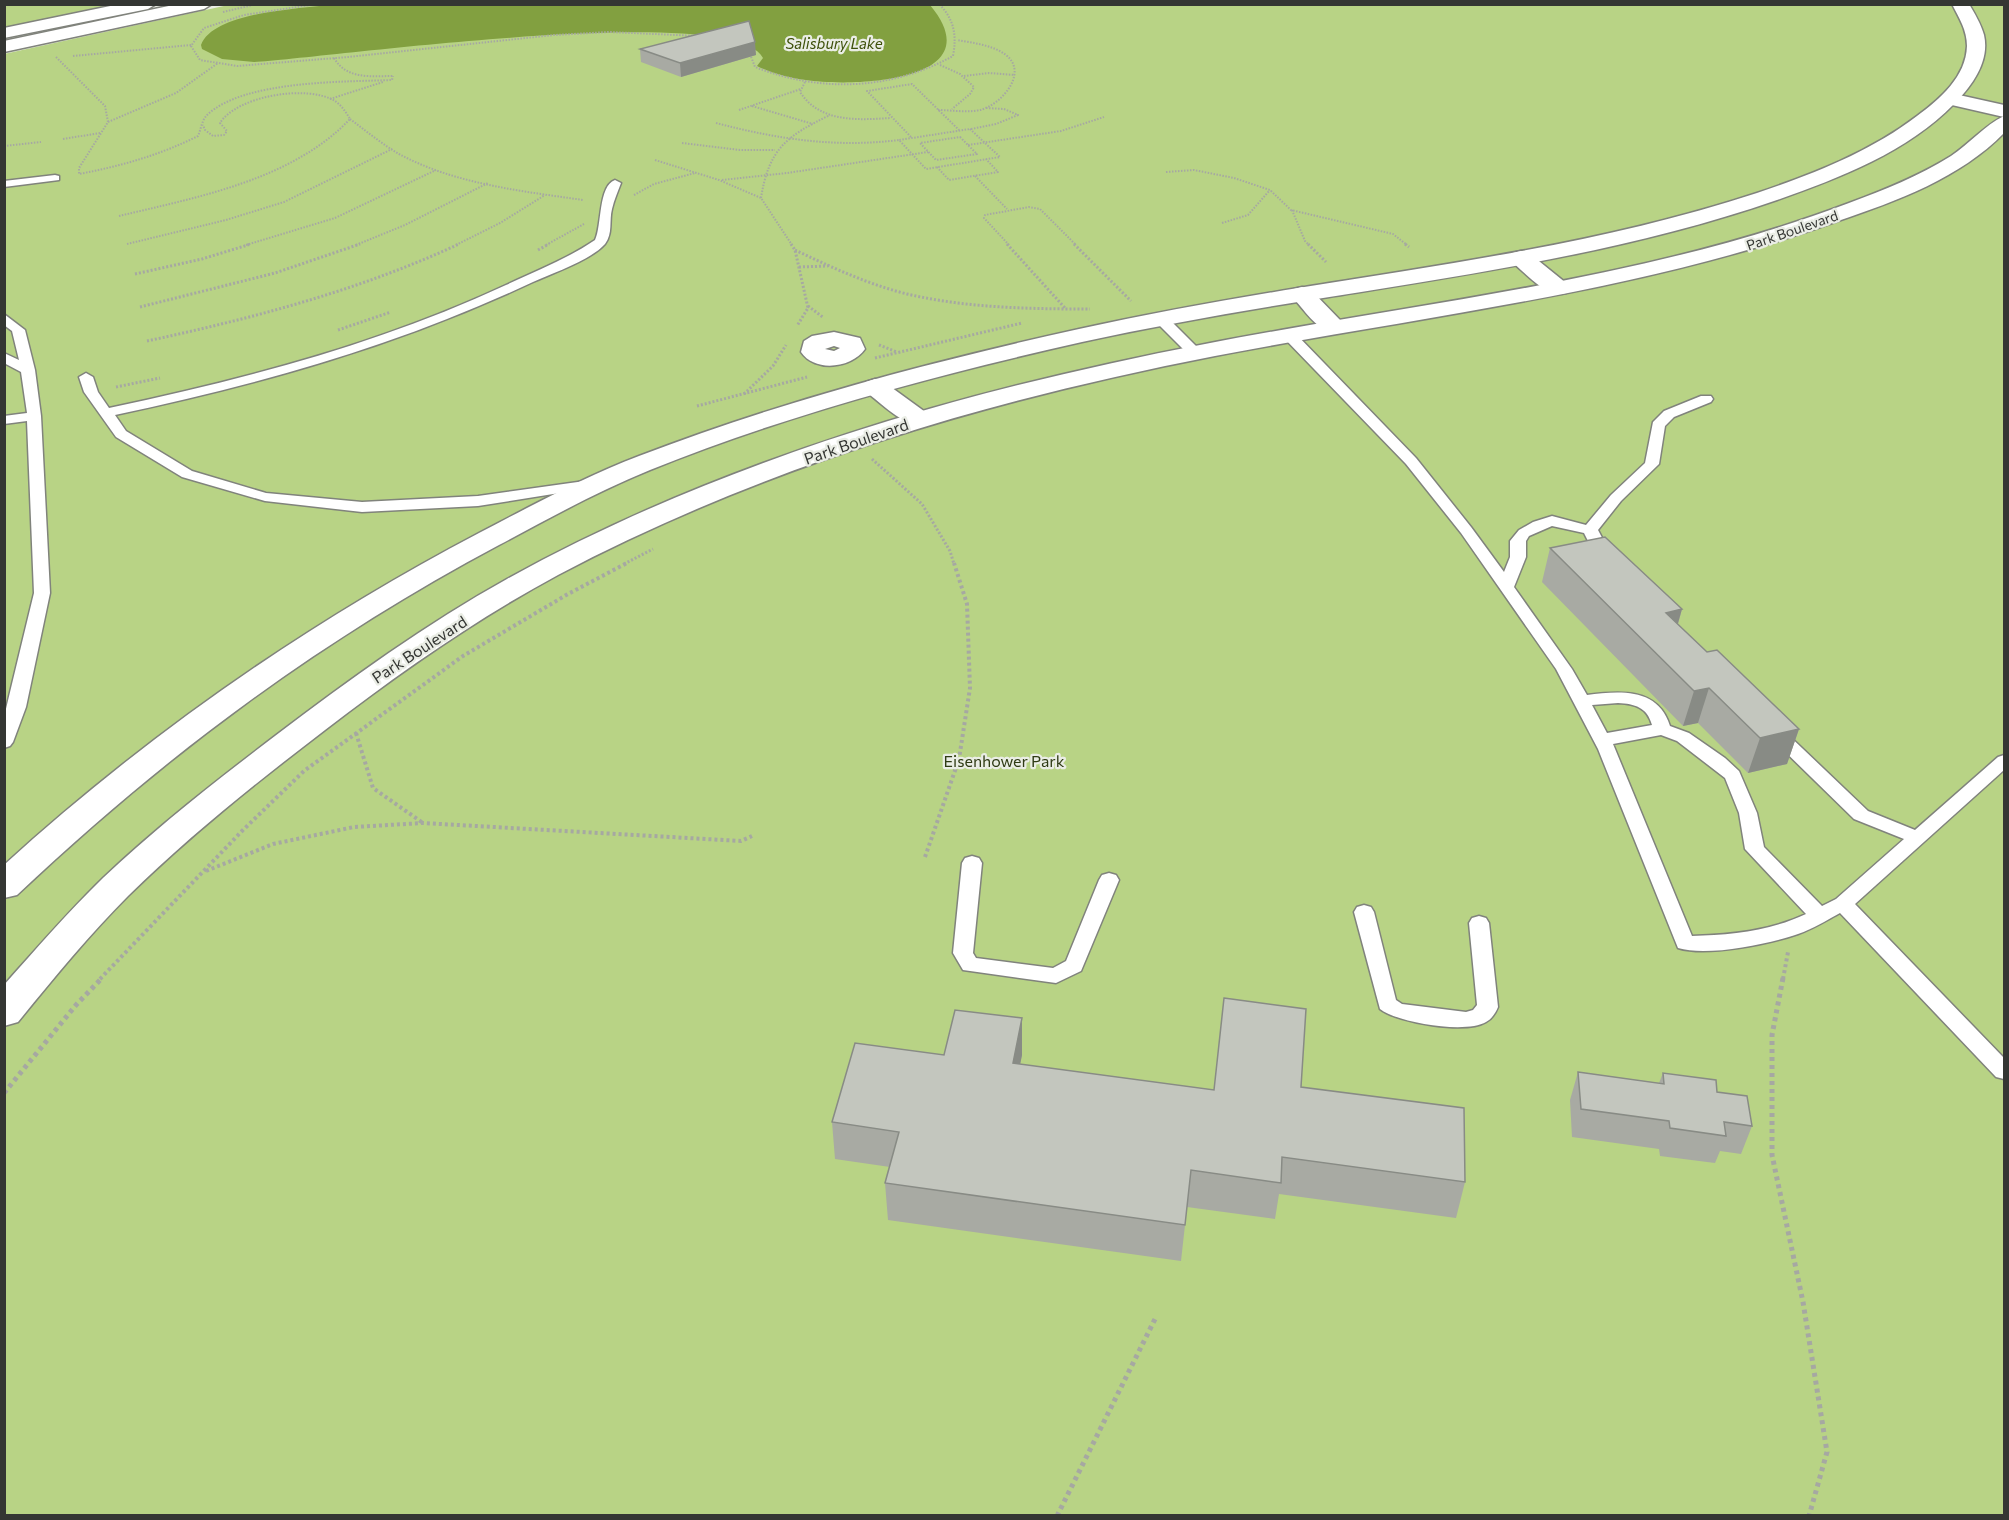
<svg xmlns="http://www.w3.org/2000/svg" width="2009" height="1520" viewBox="0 0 2009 1520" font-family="Commissioner,sans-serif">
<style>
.green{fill:#b8d385}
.water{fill:#82a040}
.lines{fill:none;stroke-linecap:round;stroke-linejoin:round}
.lane-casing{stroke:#80837c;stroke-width:3}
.street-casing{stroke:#80837c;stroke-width:3}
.secondary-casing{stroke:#80837c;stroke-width:3}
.highway-casing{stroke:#80837c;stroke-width:3}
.path-far3{stroke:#a6a8a2;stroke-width:2;stroke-dasharray:1.5 1.5;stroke-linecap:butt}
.path-far2{stroke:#a6a8a2;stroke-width:3;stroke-dasharray:2 2;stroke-linecap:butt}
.path-far1{stroke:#a6a8a2;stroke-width:4;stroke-dasharray:3 3;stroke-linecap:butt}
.path{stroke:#a6a8a2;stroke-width:5;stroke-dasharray:4 4;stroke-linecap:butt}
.lane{fill:#fff;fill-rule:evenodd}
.street{fill:#fff;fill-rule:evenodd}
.secondary{fill:#fff;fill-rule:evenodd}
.highway{fill:#fff;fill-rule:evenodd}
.wall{fill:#a8aaa3}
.shaded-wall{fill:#888b85}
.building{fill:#c3c6be;stroke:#888b85;stroke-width:1.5}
.labels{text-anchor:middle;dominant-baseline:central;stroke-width:4.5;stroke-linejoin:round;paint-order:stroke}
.far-street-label{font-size:14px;fill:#343633;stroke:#eaede5}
.far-water-label{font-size:15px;font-style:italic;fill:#3d5009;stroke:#eaede5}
.street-label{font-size:16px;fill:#343633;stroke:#eaede5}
.park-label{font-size:16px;fill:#2f3b14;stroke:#eaede5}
</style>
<rect width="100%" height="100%" fill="#eaede5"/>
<!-- green -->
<g class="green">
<polygon points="5,4 137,5 5,30"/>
<polygon points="233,4 2004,5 2004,1515 5,1515 4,54"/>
</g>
<!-- water -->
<path class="water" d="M 335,4 L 930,5 C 995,83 852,87 806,80 C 789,78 773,74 757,66 L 763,58 C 733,0 326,58 254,62 L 222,59 L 202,49 L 201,45 C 214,11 303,9 335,4 Z"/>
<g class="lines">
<defs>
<g id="lane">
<polygon points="55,175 59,176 59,180 4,187 4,181"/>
<path d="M 615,180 L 621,183 C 618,191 614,200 612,209 C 609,220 613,234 605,244 C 591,260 553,273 533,282 C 396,346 262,384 115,415 L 126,431 L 192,471 L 266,493 L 362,502 L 478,496 L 592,480 L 599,484 L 597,487 L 478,506 L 362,512 L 265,501 L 182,477 L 116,437 L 84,392 L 79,377 L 86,373 L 93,377 L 98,392 L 109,408 C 246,379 379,344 506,285 C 536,271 567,259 595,240 C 602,226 598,186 615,180 Z"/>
<polygon points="4,314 25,330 35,370 41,416 50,593 26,707 13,742 10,746 4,748 4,717 34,593 27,421 4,424 4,416 27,413 21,372 4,363 4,353 19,360 12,331 4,325"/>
<polygon points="1161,315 1166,316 1199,349 1201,352 1199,355 1189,355 1156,322 1155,319"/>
<path d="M 1289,331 L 1294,332 L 1416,458 L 1471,527 L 1504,572 L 1510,557 L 1510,541 L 1519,530 L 1533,522 L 1552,516 L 1586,525 L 1611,495 L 1645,463 L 1653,422 L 1664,411 L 1701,396 L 1711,396 L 1713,399 L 1711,402 L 1674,417 L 1665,426 L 1659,464 L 1621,501 L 1598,530 L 1609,551 L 1610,561 L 1608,564 L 1596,564 L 1593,551 L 1584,533 L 1552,526 L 1529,536 L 1526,541 L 1526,557 L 1514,587 L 1572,669 L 1587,695 C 1619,691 1658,687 1670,726 L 1689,733 L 1725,758 L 1739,771 L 1757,813 L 1764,847 L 1822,906 L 1836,899 L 1904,839 L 1854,819 L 1769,736 L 1766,732 L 1769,728 L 1781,728 L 1868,811 L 1915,830 L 1998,757 L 2004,755 L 2004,770 L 1855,904 L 2004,1058 L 2004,1079 L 1996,1077 L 1840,913 C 1827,920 1813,929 1798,934 C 1769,944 1707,957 1678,948 L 1598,749 L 1556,669 L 1461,533 L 1406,464 L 1284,338 L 1282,335 L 1284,332 ZM 1618,703 C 1635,704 1647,707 1652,725 L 1607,733 L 1592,705 ZM 1661,735 L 1677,741 L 1725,778 L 1739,813 L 1745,849 L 1806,914 C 1770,931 1731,935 1692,936 L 1613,744 Z"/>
<polygon points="972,856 979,858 982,863 973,953 976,958 1053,968 1066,961 1099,880 1102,875 1109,873 1116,875 1119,880 1081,971 1056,983 963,970 953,953 962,863 965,858"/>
<path d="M 1364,905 L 1371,907 L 1374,912 L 1396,1000 L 1402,1004 L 1466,1012 L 1473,1010 L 1477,1005 L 1469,923 L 1472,918 L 1479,916 L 1486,918 L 1489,923 L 1498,1007 C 1496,1012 1492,1019 1486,1022 C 1466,1034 1398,1023 1380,1009 L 1354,912 L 1357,907 Z"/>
</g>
<g id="street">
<polygon points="1950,93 2004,105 2004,117 1943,103 1940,99 1943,95"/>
<path d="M 1521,251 L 1529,253 L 1566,283 L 1570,288 L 1566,293 C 1546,298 1528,275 1513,263 L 1510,258 L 1513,253 Z"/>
<path d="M 1302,287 L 1310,289 L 1342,322 L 1346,327 L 1342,332 C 1321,337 1307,313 1294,299 L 1290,294 L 1294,289 Z"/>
<path d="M 834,332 L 860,338 L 865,349 C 852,368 815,373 801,352 L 804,341 L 812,336 ZM 834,346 L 840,348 L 834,351 L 825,349 Z"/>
<path d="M 875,379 L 884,382 L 928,414 L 932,419 L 928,424 C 906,430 884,405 866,392 L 862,387 L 866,382 Z"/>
</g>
<g id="secondary">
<polygon points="178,4 212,4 204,9 4,52 4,41"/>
<path d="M 1952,4 L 1969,4 C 1975,14 1981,24 1984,35 C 1990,61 1972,86 1954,104 C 1907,152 1840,178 1777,200 C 1624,253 1464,275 1304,301 C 1230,313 1156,326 1082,342 C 936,375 789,414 650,470 C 598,491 548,519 499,545 C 319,641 165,755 17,895 L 4,898 L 4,865 C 148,734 306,624 479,533 C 531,506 584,477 639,456 C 782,401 930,362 1079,329 C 1152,313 1225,300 1298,288 C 1453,263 1608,242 1757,193 C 1813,174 1870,152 1917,116 C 1940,99 1966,77 1967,46 C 1967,30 1959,18 1952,4 Z"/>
<path d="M 2004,116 L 2004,133 C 1960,178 1897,201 1838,221 C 1637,293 1423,316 1215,356 C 988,400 762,467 558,575 C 476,619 399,673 325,730 C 257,782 189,836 128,896 C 89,935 53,979 18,1022 L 4,1026 L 4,985 C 36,949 68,912 103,878 C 157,827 216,781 275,736 C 350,679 426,624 507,579 C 722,460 965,390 1205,344 C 1420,302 1643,281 1849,203 C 1884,190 1919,176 1951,156 C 1969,144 1985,125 2004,116 Z"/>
</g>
<polygon id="highway" points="120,4 156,4 148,9 4,38 4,28"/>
</defs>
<!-- lane casing -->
<use href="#lane" class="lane-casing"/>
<!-- street casing -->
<use href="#street" class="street-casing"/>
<!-- secondary casing -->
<use href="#secondary" class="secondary-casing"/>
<!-- highway casing -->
<use href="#highway" class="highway-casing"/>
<!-- path-far3 -->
<g class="path-far3">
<polyline points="317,4 244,15 204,28 191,46 200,60 237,66 348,57 554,35 609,32 700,36"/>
<polyline points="223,12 257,4"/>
<path d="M 750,54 L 755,67 C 821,93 891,90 953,56 C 957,35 954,19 939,4"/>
<polyline points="73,56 191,45"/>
<path d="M 56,57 L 105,106 L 108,122 L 79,168 L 79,174 C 121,166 160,155 198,136 C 201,129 202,120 207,115 C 244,80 344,82 392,80 L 393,76"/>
<path d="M 334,58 C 347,80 371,76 393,76"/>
<polyline points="940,65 960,74 974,87 970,94 952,109"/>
<polyline points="964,76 989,73 1015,75"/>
<path d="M 805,82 L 800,92 C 820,123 858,120 891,118"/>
<polyline points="330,99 383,82"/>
<polyline points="752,106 813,124"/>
<polyline points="739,110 801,89"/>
<path d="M 938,110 C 952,110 966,113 980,110 C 1001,105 1029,73 1006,55 C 993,45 973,43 957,40"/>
<path d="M 350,119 C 366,131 382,144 399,154 C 455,184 521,191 583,200"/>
<polyline points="108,122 176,93 218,63"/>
<path d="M 716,123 C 777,139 836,148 899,140"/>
<polygon points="970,129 1000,157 926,169 899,140"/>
<polyline points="971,129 996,124 1018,115 1004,109 986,108"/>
<polyline points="911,137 867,91 912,84 959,130"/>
<polygon points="960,137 977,154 936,160 920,143"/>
<polyline points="63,139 100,133"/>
<polyline points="682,143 740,150 775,150"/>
<polyline points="968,145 1061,131 1104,117"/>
<polyline points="4,146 41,142"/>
<polyline points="655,160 719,180 761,198 792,245"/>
<polyline points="937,167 949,180 998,172 986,159"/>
<polyline points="1166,172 1194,170 1234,178 1270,190 1291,210 1393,234 1407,245"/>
<polyline points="975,176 1007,209"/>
<polyline points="722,180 787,173 928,152"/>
<polyline points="634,195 654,184 695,173"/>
<path d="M 761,198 C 769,148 787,136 830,115"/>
<polyline points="1292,210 1305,241 1309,245"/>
<path d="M 119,216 C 198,197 292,180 350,119 C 346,112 341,105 335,101 C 307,84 237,96 220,123 L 227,131 L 224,135 L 213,136 L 205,130 L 203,125"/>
<polyline points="1222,223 1248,215 1270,190"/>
<polyline points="127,244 226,220 284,202 392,149"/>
<polyline points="246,245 335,218 436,170"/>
<polyline points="356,245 405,225 488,183"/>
<polyline points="456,245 500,223 545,195"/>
<polyline points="546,245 584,224"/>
<polyline points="1009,245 984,218 985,215 1029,207 1040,209 1076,245"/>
</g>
<!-- path-far2 -->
<g class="path-far2">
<polyline points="791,244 795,250 808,308 797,326"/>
<polyline points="1007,244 1065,308"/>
<polyline points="1074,244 1131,301"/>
<polyline points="1308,244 1326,262"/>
<polyline points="1405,244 1409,247"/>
<polyline points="538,250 549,244"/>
<path d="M 795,250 C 831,267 867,284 907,294 C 967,308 1029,309 1090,309"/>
<polyline points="799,267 828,266"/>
<polyline points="135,274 202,259 251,244"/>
<polyline points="808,306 824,318"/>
<polyline points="140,307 275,273 360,244"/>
<polyline points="338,330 391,312"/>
<path d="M 147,341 C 254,318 360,290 459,244"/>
<polyline points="879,345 897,352"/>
<polyline points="875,358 1022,323"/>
<polyline points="116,387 160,378"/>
<polyline points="744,394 773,366 786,345"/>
<polyline points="697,406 807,377"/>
<polyline points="872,459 922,504 950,551 954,564"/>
<polyline points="624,564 653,549"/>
</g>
<!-- path-far1 -->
<g class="path-far1">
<polyline points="356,733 373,788 423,823"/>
<polyline points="925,857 959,759 970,688 967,604 954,563"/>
<polyline points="206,871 273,844 354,827 423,823 741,841 752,836"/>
<polyline points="100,979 242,831 304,771 463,656 568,594 627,563"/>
<polyline points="1783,979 1788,952"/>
</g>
<!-- path -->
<g class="path">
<polyline points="1783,978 1772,1035 1772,1155 1803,1302 1827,1452 1809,1516"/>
<polyline points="4,1093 76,1005 102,978"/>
<polyline points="1057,1516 1156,1317"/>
</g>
<!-- lane -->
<use href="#lane" class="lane"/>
<!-- street -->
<use href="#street" class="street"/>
<!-- secondary -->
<use href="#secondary" class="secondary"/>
<!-- highway -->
<use href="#highway" class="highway"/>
</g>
<!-- wall -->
<g class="wall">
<polygon points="640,49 756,55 681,77 641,62"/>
<polygon points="1550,548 1682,609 1678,624 1707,652 1799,729 1787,764 1748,773 1698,723 1683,726 1542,582"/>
<polygon points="1022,1018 1022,1055 1020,1064 1214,1090 1301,1087 1465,1182 1456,1218 1279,1194 1275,1219 1187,1207 1181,1261 888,1220 885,1183 890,1167 835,1159 832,1122 944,1055"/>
<polygon points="1578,1072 1659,1083 1663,1073 1717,1092 1752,1126 1741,1154 1720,1151 1715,1163 1660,1156 1659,1149 1572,1137 1570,1100"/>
</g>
<!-- shaded-wall -->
<g class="shaded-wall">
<polygon points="755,42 756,55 681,77 680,63"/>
<polygon points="1682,609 1672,644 1666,613"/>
<polygon points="1709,688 1698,723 1683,726 1694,691"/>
<polygon points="1799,729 1787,764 1748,773 1760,738"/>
<polygon points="1022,1018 1022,1055 1013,1100 1013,1063"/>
</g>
<!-- building -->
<g class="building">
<polygon points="749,21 755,42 680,63 640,49"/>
<polygon points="1605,537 1682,609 1666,613 1707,652 1717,650 1799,729 1760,738 1709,688 1694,691 1550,548"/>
<polygon points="1224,998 1306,1009 1301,1087 1464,1108 1465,1182 1282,1157 1281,1183 1191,1170 1185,1225 885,1183 899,1132 832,1122 855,1043 944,1055 955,1010 1022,1018 1013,1063 1214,1090"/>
<polygon points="1578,1072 1664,1084 1663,1073 1716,1080 1717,1092 1747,1096 1752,1126 1724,1122 1726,1136 1670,1128 1669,1121 1581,1109"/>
</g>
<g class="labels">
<!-- far-street labels -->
<g class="far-street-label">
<text transform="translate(1792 230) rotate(-19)">Park Boulevard</text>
</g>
<!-- far-water labels -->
<g class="far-water-label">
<text x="834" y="43">Salisbury Lake</text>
</g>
<!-- street labels -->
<g class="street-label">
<text transform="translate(856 441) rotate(-19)">Park Boulevard</text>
<text transform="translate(419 649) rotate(-33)">Park Boulevard</text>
</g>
<!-- park labels -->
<g class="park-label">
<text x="1004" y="760">Eisenhower Park</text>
</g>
</g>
<!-- border -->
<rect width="2009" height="1520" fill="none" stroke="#343633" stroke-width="12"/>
</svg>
